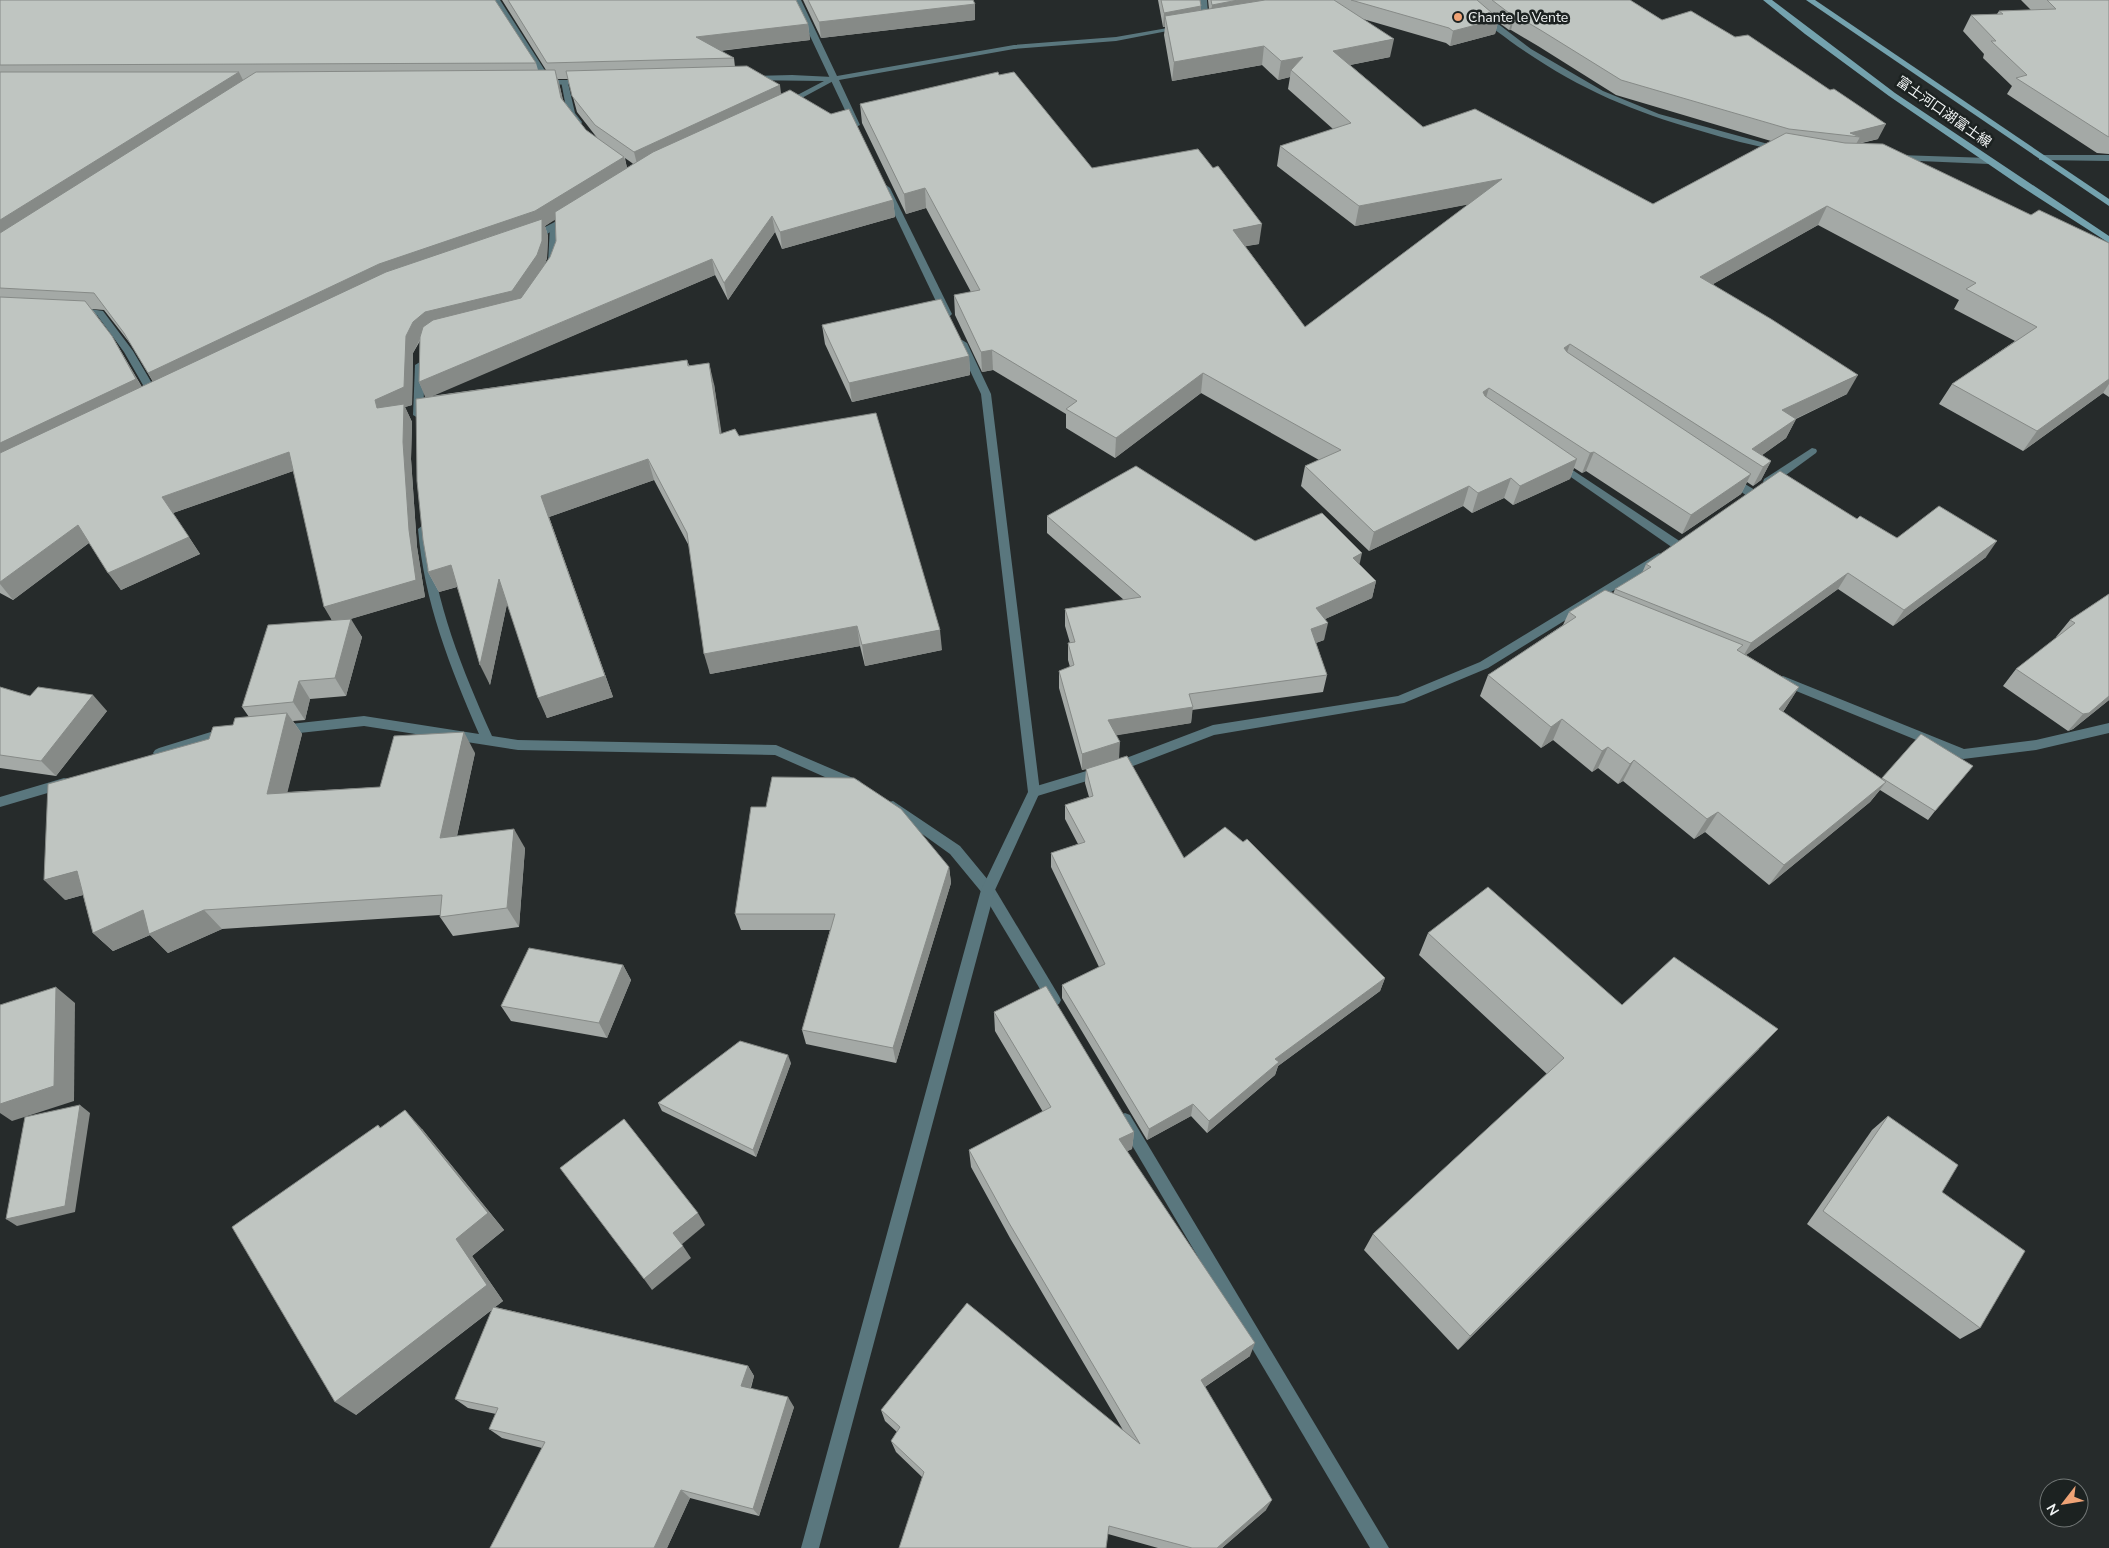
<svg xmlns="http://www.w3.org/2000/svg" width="2109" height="1548" viewBox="0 0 2109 1548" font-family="'Nunito Sans','Noto Sans JP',sans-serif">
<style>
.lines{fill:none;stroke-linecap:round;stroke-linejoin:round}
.service{fill:#5a777e;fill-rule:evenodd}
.minor{fill:#5a777e;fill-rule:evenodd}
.tertiary{fill:#5a777e;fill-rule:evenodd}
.secondary{fill:#74a2ae;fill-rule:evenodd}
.wall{fill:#a4a9a6;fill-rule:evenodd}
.shaded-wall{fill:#868a87}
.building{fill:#bfc5c1;stroke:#868a87}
.poi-dot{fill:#efa376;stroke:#1c2221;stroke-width:2}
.labels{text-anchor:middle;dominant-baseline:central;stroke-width:5;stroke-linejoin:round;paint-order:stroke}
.far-poi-label{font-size:14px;fill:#f1f4f4;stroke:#1c2221;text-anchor:start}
.far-street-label{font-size:14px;fill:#f1f4f4;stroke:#1c2221}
</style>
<rect width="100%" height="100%" fill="#262b2b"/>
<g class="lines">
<!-- service -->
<g class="service">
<polygon points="1199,0 1207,0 1209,26 1202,24"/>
<polygon points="561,81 568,83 575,113 582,122 581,124 575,124 567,113"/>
<polygon points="554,223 558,226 558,263 553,266 548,263 550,226"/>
<polygon points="76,307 103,311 133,351 160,397 159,399 151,399 124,352 97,315 73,312 73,308"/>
<polygon points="420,362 425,365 423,415 418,418 413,415 415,365"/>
<polygon points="1559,461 1681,542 1682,545 1681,548 1673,548 1555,466 1554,464"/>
<polygon points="1730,475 1755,490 1756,493 1755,496 1747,496 1726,481 1725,479 1726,477"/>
<path d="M 423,525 L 428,529 C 435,603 462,669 492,736 L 518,740 L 776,745 L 860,781 L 862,785 L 860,789 L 852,789 L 775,755 L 518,750 L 364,726 L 281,735 L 277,733 L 275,730 L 277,727 L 281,725 L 364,716 L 479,734 C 450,667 424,602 418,529 Z"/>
<polygon points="1783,676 1964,749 2036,740 2109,723 2109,733 2036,750 1963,759 1779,684 1777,681 1779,678"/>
<polygon points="226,730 230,732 232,735 230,738 214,741 159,758 155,756 153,753 155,750 159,748 214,731"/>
<polygon points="64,778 68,779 70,783 68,787 0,807 0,797"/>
<polygon points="893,801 960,846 993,886 995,890 993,894 988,896 983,894 950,854 889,810 887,806 889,802"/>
</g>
<!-- minor -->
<g class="minor">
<polygon points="492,0 500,0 551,80 588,80 588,84 539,85 539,81 544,81"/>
<path d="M 1459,0 L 1467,0 L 1531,49 L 1603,91 L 1659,114 L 1783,148 L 1779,150 C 1753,146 1727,139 1701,131 C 1627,110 1573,86 1510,41 C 1493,28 1473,15 1459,0 Z"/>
<polygon points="792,75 833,77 837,79 787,106 784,106 784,102 824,81 750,80 746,78 750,76"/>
<polygon points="1899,155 1989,158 1993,161 1989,164 1896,160 1896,156"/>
<polygon points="2042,155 2109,155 2109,161 2039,160 2039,156"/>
<polygon points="568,215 571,216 571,220 547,234 530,240 526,237"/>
<polygon points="1812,448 1816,449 1817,451 1816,453 1772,485 1764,485 1763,482 1764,479"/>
<polygon points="1659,553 1665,557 1663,560 1488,668 1404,703 1214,735 1120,771 1034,797 1030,796 1028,792 1030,788 1113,763 1213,725 1398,696 1480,662"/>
<polygon points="988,884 993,886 1059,996 1061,1000 1059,1004 1054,1006 1049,1004 983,894 981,890 983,886"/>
<polygon points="1125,1113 1130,1115 1389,1548 1370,1548 1120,1125 1118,1120 1120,1115"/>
</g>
<!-- tertiary -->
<g class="tertiary">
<polygon points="793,0 801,0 837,76 1014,45 1116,37 1179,26 1183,28 1116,41 1014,49 839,80 860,125 856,127 852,125"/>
<polygon points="886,185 890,188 952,314 950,316 947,317 942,314 882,188"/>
<polygon points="962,340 967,343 991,394 1040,792 995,890 819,1548 801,1548 981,890 1028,792 981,394 957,343"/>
</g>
<!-- secondary -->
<g class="secondary">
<polygon points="1763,0 1772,0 1895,93 2109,236 2109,243 2019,185 1889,96 1805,34"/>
<polygon points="1806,0 1815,0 2109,199 2109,206"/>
</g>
</g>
<!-- wall -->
<g class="wall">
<path d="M 0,0 L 536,63 L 538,70 L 546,70 L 502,0 L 796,0 L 808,24 L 810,40 L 720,51 L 734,58 L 735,67 L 781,95 L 893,200 L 895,217 L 782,249 L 775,232 L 728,300 L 715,275 L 431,396 L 687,360 L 689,365 L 714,384 L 721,434 L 739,436 L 942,650 L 865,666 L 860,646 L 710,674 L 689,546 L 654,480 L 549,517 L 613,697 L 547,718 L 507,604 L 490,685 L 457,587 L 439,592 L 428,572 L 426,397 L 419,382 L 420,341 L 413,353 L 412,405 L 405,407 L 412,422 L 411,459 L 417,547 L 425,597 L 350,619 L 362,637 L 346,696 L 310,699 L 305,720 L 293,721 L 302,734 L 287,792 L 380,787 L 475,753 L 457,836 L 525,848 L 519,927 L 453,936 L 440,917 L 440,915 L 222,929 L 168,953 L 150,935 L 113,951 L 93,933 L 83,895 L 65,900 L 209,739 L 233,725 L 249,717 L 242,707 L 332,621 L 293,471 L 173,513 L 200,554 L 121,590 L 89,543 L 13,600 L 0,593 ZM 558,79 L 568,79 L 577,112 L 598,139 L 586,130 L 563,100 ZM 625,158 L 632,163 L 633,164 L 627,168 ZM 555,219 L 556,241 L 550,257 L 545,264 L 547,258 L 548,236 L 545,226 ZM 92,309 L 104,310 L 132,346 L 153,382 L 142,387 L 112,336 Z"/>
<polygon points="803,0 973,0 975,20 821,38"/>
<path d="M 1158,0 L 1200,0 L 1201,11 L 1209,9 L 1208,0 L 1630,0 L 1662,20 L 1878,139 L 1862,143 L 2031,215 L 2109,243 L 2109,397 L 2103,393 L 2023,451 L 1939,404 L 1952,384 L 2015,341 L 1954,309 L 1959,300 L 1818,225 L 1713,284 L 1847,394 L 1796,419 L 1786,438 L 1762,455 L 1771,461 L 1761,480 L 1753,486 L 1747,482 L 1741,494 L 1682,534 L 1586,471 L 1582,473 L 1574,468 L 1570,479 L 1513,505 L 1504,498 L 1472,513 L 1463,506 L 1369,551 L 1301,486 L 1305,466 L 1319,460 L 1201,393 L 1115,458 L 1066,428 L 1066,414 L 993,370 L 982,372 L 955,315 L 954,295 L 971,292 L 926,208 L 906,214 L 862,123 L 860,104 L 999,75 L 1092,168 L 1259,244 L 1245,246 L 1305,327 L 1469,204 L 1355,226 L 1277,166 L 1280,146 L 1333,129 L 1288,89 L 1290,77 L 1278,80 L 1262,65 L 1172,81 L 1164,35 L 1165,27 L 1163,27 ZM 1363,19 L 1446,43 L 1450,46 L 1495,34 L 1498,22 L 1509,30 L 1511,30 L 1538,46 L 1616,95 L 1771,141 L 1653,204 L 1423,127 L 1350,65 L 1390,57 Z"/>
<polygon points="2021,0 2109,0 2109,154 2097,153 2007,94 2012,86 1983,58 1984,54 1963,31 1971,15 1997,14 1999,11 2031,10"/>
<polygon points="822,325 969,356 970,375 852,402 825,344"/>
<polygon points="1047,516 1255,541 1360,565 1376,581 1372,598 1325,619 1324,640 1316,643 1327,675 1323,692 1192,710 1191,723 1116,735 1119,759 1184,858 1385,978 1380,991 1278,1066 1275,1075 1207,1133 1191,1116 1147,1140 1062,998 1062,985 1099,967 1051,867 1051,853 1078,844 1065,819 1065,805 1089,797 1085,783 1086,769 1082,770 1059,688 1059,671 1070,667 1068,660 1068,643 1070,643 1065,626 1065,609 1124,600 1047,533"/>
<polygon points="1857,519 1897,538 1986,557 1893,626 1838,589 1746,655 1799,687 1785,709 1783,712 1882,779 1921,734 1935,811 1928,820 1880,790 1870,802 1769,885 1705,832 1694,839 1623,781 1618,784 1598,768 1592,772 1553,740 1541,748 1480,696 1488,675 1563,625 1569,612 1613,594 1615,589 1642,573 1646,564"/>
<polygon points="2109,594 2109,700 2073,729 2068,731 2003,686 2016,669 2057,638 2056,637 2070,620"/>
<polygon points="0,687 30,696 107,711 56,776 0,768"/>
<polygon points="949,867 951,883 896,1063 806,1044 802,1030 830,930 741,930 735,914"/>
<polygon points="1428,933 1622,1005 1759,1049 1458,1350 1364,1250 1373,1234 1547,1074 1419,955"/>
<polygon points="623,965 631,980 607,1038 511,1021 501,1006"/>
<polygon points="994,1012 1134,1132 1132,1149 1127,1151 1250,1356 1205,1387 1266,1510 1222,1548 1158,1548 1108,1534 922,1477 896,1452 891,1441 897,1432 885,1421 881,1410 1123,1430 1010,1238 971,1167 969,1150 1043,1112 995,1031"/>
<polygon points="791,1063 756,1157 662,1111 658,1103"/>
<polygon points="1888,1116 1942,1192 1980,1328 1960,1339 1807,1224 1872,1130"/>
<polygon points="378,1125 381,1128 422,1129 504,1230 472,1256 503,1301 495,1307 748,1366 754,1376 751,1388 794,1407 759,1516 690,1498 667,1548 490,1548 542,1448 502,1438 489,1429 496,1414 468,1408 455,1399 493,1309 356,1415"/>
</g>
<!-- shaded-wall -->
<g class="shaded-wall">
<polygon points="1238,0 1307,0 1210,19 1212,5"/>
<polygon points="975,4 975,20 821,38 819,22"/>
<polygon points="1201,6 1200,21 1165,16 1165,27 1163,27 1164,13"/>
<polygon points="1515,15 1511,30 1509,30 1513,16"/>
<polygon points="1499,19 1495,34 1450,46 1453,31"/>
<polygon points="808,24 810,40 699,53 696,37"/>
<polygon points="1394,39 1390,57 1330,69 1333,51"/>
<polygon points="1264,46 1262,65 1172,81 1174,62"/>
<polygon points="1303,57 1291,70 1290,77 1278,80 1281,61"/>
<polygon points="555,70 560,87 566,114 561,98"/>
<polygon points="239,72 247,88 0,246 0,220"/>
<polygon points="780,85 782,101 638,168 634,152"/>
<polygon points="1886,124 1878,139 1856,144 1860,137 1850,133"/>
<polygon points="624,157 629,174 545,226 548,236 547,258 542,272 518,308 420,339 413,353 412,405 405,407 412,422 411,459 417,547 425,597 334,624 324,607 377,408 375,400 158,390 148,373 379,264"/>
<polygon points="1502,179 1497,199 1355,226 1359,206"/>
<polygon points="925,188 926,208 906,214 904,194"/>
<polygon points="893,200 895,217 782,249 780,232"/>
<polygon points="1827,206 1818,225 1692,296 1700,277"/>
<polygon points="772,216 775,232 728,300 724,283"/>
<polygon points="1262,224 1259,244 1231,249 1233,230"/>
<polygon points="712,259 715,275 426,399 419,382"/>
<polygon points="112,336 147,396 0,466 0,443"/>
<polygon points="1570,344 1563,363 1564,348"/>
<polygon points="992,350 993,370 982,372 981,352"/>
<polygon points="969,356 970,375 852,402 849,383"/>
<polygon points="709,363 714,384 725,455 720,434"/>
<polygon points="1203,373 1201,393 1115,458 1116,438"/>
<polygon points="1858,375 1847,394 1772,430 1782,410"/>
<polygon points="2109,379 2109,384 2103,393 2023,451 2037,431"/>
<polygon points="1489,388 1483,407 1483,392"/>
<polygon points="1796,419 1786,438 1754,461 1752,449"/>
<polygon points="289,452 299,469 173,513 162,497"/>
<polygon points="1594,452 1586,471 1582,473 1590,453"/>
<polygon points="648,459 654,480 549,517 613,697 547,718 538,698 541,496"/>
<polygon points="1577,459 1570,479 1513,505 1520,486"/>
<polygon points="1771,461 1761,480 1753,486 1763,467"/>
<polygon points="1751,474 1741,494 1682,534 1691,515"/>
<polygon points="1511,478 1504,498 1472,513 1478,493"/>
<polygon points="1469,486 1463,506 1369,551 1374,532"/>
<polygon points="78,525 90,542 13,600 0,584 0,582"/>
<polygon points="189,537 200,554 121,590 108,573"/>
<polygon points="1997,541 1986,557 1893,626 1904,610"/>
<polygon points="1362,553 1358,571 1353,558"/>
<polygon points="451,565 460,586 439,592 428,572"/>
<polygon points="1848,573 1838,589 1742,658 1751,643"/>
<polygon points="499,579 508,599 490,685 480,665"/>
<polygon points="1376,581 1372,598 1312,625 1316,608"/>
<polygon points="351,619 362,637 346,696 335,678"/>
<polygon points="1328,623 1324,640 1307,646 1311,629"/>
<polygon points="857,626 860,646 710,674 704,654"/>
<polygon points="940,630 942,650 865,666 862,645"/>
<polygon points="299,681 310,699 305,720 293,702"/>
<polygon points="1799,687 1785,709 1765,730 1779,709"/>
<polygon points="93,695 107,711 56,776 41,761"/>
<polygon points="2109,696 2109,700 2073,729 2068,731 2083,714"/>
<polygon points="1193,707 1191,723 1107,737 1108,720"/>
<polygon points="287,713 302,734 282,814 267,794"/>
<polygon points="1562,719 1553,740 1541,748 1551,727"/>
<polygon points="464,732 475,753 452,858 440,838"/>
<polygon points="1120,742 1119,759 1082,770 1082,754"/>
<polygon points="1608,747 1598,768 1592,772 1602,751"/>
<polygon points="1634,760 1623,781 1618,784 1630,764"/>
<polygon points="1886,782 1870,802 1769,885 1784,865"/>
<polygon points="1718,812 1705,832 1694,839 1707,819"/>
<polygon points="514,829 525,848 519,927 507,908"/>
<polygon points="949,867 951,883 896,1063 893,1048"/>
<polygon points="77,871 97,891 65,900 44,880"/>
<polygon points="143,910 204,910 222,929 168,953 150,935 113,951 93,933"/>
<polygon points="623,965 631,980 607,1038 599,1023"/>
<polygon points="1385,978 1380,991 1278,1066 1275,1075 1207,1133 1209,1121 1275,1059"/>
<polygon points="56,987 75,1003 74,1101 12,1121 0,1113 0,1104"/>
<polygon points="1778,1029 1759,1049 1458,1350 1470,1336"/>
<polygon points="788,1055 791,1063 756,1157 753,1150"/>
<polygon points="1193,1104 1191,1116 1147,1140 1149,1129"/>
<polygon points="80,1105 90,1113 75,1212 17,1226 6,1219"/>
<polygon points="405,1110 422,1129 504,1230 472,1256 503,1301 356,1415 335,1402 456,1239"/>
<polygon points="1134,1132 1132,1149 1118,1156 1119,1139"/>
<polygon points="698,1213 705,1225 681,1245 673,1233"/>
<polygon points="683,1246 691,1258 652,1290 644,1279"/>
<polygon points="1255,1343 1250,1356 1197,1392 1201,1380"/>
<polygon points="748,1366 754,1376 748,1395 741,1386"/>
<polygon points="788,1397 794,1407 759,1516 753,1509"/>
<polygon points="681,1490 690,1498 667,1548 654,1548"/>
<polygon points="1272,1500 1266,1510 1222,1548 1217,1548"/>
</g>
<!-- building -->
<g class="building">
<polygon points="0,0 495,0 536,63 0,65"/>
<polygon points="508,0 796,0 808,24 696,37 734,58 547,63"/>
<polygon points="808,0 973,0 975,4 819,22"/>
<polygon points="1161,0 1200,0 1201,6 1164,13"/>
<polygon points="1211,0 1238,0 1212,5"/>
<polygon points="1265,0 1334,0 1394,39 1333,51 1423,127 1475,109 1653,204 1786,133 1845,143 1883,144 2031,215 2039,210 2109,243 2109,379 2037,431 1952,384 2037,327 1966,289 1976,283 1827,206 1700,277 1771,319 1858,375 1782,410 1796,419 1752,449 1771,461 1763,467 1570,344 1564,348 1567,352 1751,474 1691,515 1594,452 1590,453 1489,388 1483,392 1485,396 1577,459 1520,486 1511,478 1478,493 1469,486 1374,532 1305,466 1341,450 1203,373 1116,438 1066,409 1077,401 992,350 981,352 954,295 980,290 925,188 904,194 860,104 998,72 999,75 1014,72 1092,168 1198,149 1213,168 1218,166 1262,224 1233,230 1305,327 1502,179 1359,206 1280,146 1351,123 1291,70 1303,57 1281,61 1264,46 1174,62 1165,16"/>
<polygon points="1351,0 1477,0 1499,19 1453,31 1449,28"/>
<polygon points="1492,0 1630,0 1662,20 1691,11 1735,37 1748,35 1830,90 1834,89 1886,124 1850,133 1860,137 1789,129 1621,80 1542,31 1515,15 1513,16"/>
<polygon points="2047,0 2109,0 2109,137 2107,136 2016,78 2027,75 1991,41 1996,41 1971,15 2003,14 1999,11 2056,9"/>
<polygon points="747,66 780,85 634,152 595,125 572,96 566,71"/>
<polygon points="555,70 561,98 586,130 624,157 535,211 379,264 148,373 124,333 94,293 0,288 0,233 256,72"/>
<polygon points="0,72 239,72 0,220"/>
<polygon points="790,90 831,114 849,109 893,200 780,232 772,216 724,283 712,259 419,382 420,337 423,327 433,320 521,298 550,257 556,241 555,212 653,152"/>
<polygon points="542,219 542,241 537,255 512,291 425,312 413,322 406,336 404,387 375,400 377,408 404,404 403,442 409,530 416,580 324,607 289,452 162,497 189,537 108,573 78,525 0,582 0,453 386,272"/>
<polygon points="0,297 85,301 112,336 136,379 0,443"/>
<polygon points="941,299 969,356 849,383 822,325"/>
<polygon points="687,360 688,366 709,363 720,434 735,429 739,436 876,413 940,630 862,645 857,626 704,654 687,533 648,459 541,496 605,676 538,698 499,579 480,665 451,565 428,572 428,569 423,540 417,481 416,399"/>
<polygon points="1136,466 1255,541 1322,513 1362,553 1353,558 1376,581 1316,608 1328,623 1311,629 1327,675 1189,694 1193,707 1108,720 1120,742 1082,754 1059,671 1074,665 1068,643 1075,642 1065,609 1141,597 1047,516"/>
<polygon points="1780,471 1857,519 1860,516 1897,538 1939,506 1997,541 1904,610 1848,573 1751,643 1615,589 1651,567 1646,564"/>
<polygon points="1605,590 1743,645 1737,650 1799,687 1779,709 1886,782 1784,865 1718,812 1707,819 1634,760 1630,764 1608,747 1602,751 1562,719 1551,727 1488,675 1576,617 1569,612"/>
<polygon points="2109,594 2109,696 2089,713 2083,714 2016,669 2075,623 2070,620"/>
<polygon points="351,619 335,678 299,681 293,702 242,707 268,625"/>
<polygon points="0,687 30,696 38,687 93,695 41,761 0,755"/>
<polygon points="287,713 267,794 380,787 394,736 464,732 440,838 514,829 507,908 440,917 442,895 204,910 149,934 143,910 93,933 77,871 44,880 48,784 209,739 213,727 233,725 235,718"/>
<polygon points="1921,734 1973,766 1935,811 1882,778"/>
<polygon points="1127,756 1184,858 1225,827 1243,842 1247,839 1385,978 1275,1059 1279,1062 1209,1121 1193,1104 1149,1129 1062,985 1105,964 1051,853 1085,842 1065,805 1093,796 1086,769"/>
<polygon points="772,777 854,778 901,809 949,867 893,1048 802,1030 835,914 735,914 751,807 766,807"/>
<polygon points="1488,887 1622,1005 1674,957 1778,1029 1470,1336 1373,1234 1564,1058 1428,933"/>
<polygon points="529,948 623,965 599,1023 501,1006"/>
<polygon points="1046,986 1134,1132 1119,1139 1255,1343 1201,1380 1272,1500 1217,1548 1192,1548 1109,1526 1106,1548 899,1548 924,1472 891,1441 900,1427 881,1410 967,1303 1140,1444 1009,1223 969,1150 1051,1107 994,1012"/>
<polygon points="56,987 54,1086 0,1104 0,1005"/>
<polygon points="740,1041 788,1055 753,1150 658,1103"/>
<polygon points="80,1105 65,1206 6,1219 25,1117"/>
<polygon points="405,1110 488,1213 456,1239 487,1285 335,1402 232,1227 378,1125 380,1128"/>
<polygon points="1888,1116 1958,1165 1942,1192 2025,1251 1980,1328 1823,1211"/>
<polygon points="624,1119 698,1213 673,1233 683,1246 644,1279 560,1168"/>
<polygon points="493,1307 748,1366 741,1386 788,1397 753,1509 681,1490 654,1548 490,1548 545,1442 489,1429 498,1408 455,1399"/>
</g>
<!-- markers -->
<circle class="poi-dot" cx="1458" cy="17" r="5"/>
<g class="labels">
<!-- far-poi labels -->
<g class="far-poi-label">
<text x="1468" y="17">Chante le Vente</text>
</g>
<!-- far-street labels -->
<g class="far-street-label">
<text transform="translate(1944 112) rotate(35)">富士河口湖富士線</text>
</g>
</g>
<!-- north arrow -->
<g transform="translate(2064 1503) rotate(239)"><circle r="24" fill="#1c2221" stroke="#717675"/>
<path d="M0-4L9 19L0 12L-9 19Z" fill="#efa376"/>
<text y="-8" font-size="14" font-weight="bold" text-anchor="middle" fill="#f1f4f4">N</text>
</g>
</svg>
